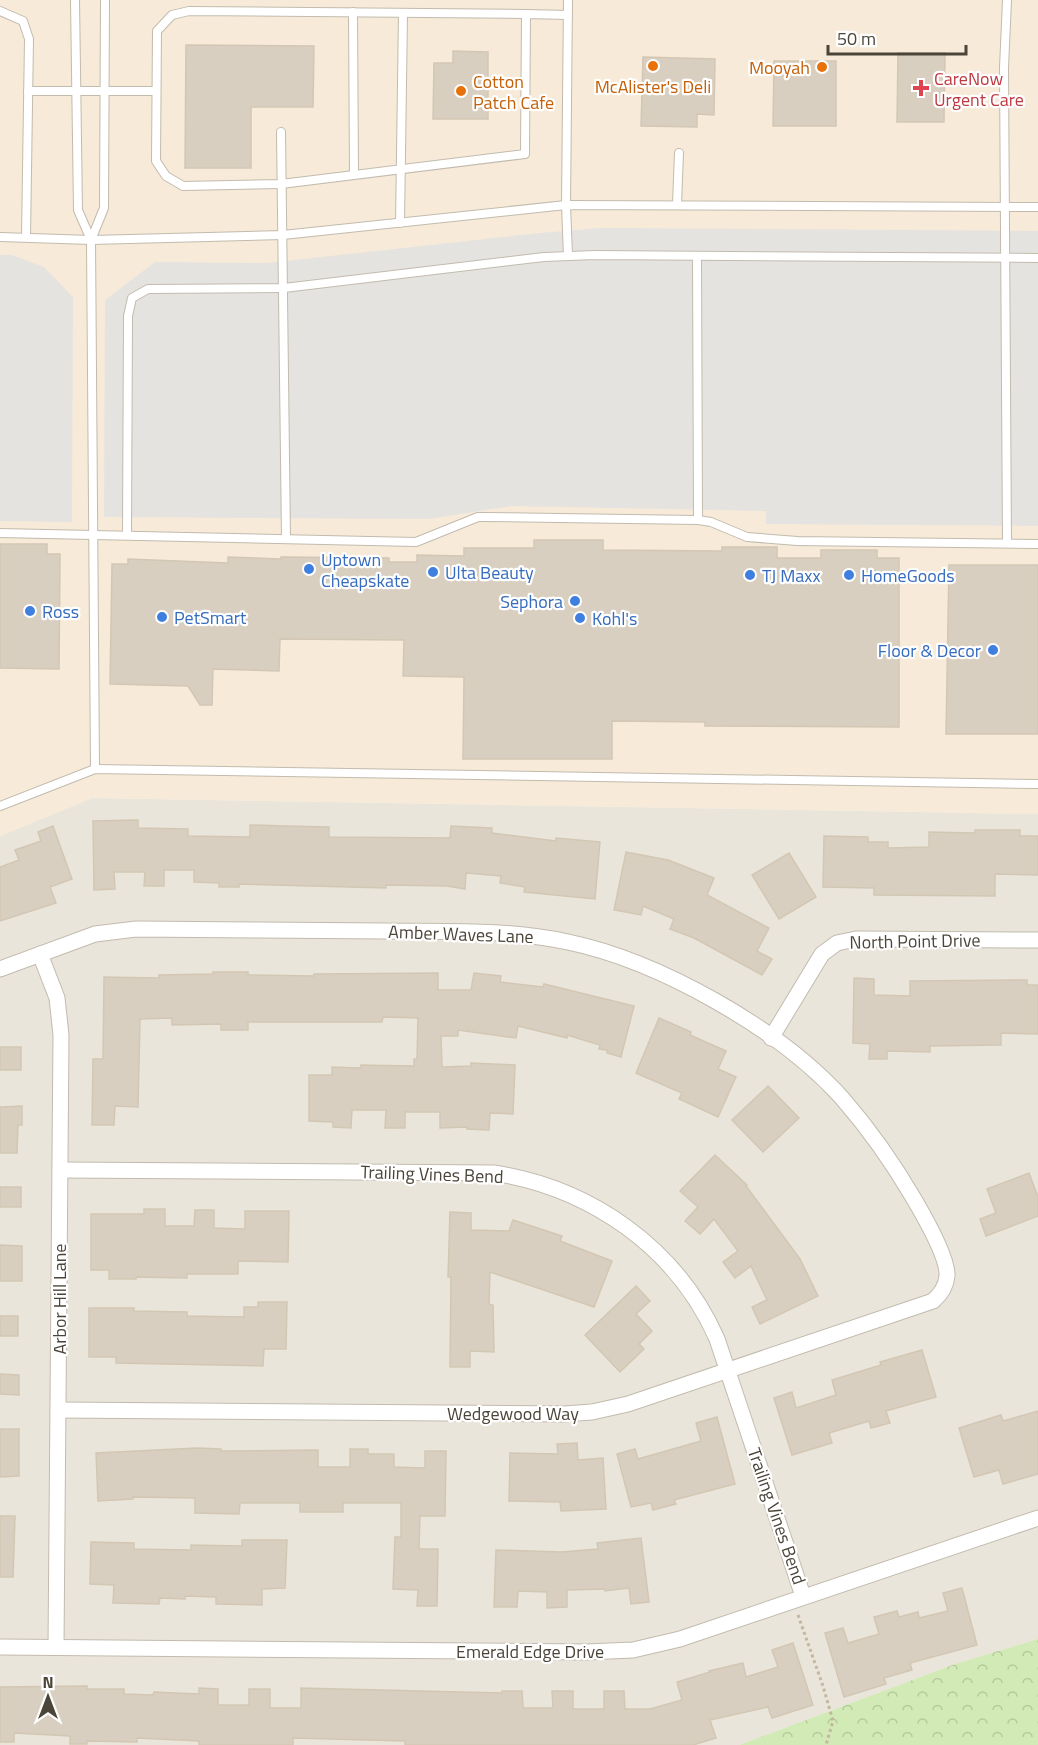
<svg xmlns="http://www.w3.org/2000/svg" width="1038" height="1745" viewBox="0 0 1038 1745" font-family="'Titillium Web',sans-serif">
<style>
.residential{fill:#eae5da}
.commercial{fill:#f7ead8}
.forest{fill:url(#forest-crowns)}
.parking{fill:#e5e3e0}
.building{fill:#d8cfc1;stroke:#d3c7b4;stroke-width:1.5}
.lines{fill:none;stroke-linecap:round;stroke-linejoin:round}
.service-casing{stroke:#c2bbae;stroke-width:10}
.minor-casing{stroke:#c2bbae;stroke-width:17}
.path{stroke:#c4b79f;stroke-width:3;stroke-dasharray:3 3;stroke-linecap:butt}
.service{stroke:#fff;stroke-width:8}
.minor{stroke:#fff;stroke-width:15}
.food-dot{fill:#e8710a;stroke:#fff;stroke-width:2}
.health-dot{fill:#e0444e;stroke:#fff;stroke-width:2}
.shop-dot{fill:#3f7fe0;stroke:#fff;stroke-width:2}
.labels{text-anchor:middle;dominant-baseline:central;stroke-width:4.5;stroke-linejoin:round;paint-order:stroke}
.food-label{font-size:18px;fill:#c56008;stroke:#fff;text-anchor:end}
.health-label{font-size:18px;fill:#be3a42;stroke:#fff;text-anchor:start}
.shop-label{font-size:18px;fill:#366cbe;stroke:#fff;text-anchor:start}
.street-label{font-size:18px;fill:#4b4439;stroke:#fff}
</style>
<defs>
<pattern id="forest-crowns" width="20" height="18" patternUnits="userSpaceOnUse" patternTransform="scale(1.5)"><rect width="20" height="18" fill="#d2eab5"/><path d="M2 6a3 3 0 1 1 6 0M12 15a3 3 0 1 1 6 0" fill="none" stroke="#b6ca9c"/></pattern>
</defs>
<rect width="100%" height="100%" fill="#f6f3ec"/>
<!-- residential -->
<polygon class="residential" points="92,798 1038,814 1038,1639 955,1664 739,1745 0,1745 0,836"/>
<!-- commercial -->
<polygon class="commercial" points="0,0 1038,0 1038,814 92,798 0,836"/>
<!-- forest -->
<polygon class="forest" points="1038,1639 1038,1745 739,1745 955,1664"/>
<!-- parking -->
<g class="parking">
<polygon points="600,228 1038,231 1038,526 766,524 766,511 511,506 429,519 104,517 105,300 155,262 267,263 540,233"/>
<polygon points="0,255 12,255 44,267 73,297 72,522 0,521"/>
</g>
<!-- building -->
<g class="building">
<polygon points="186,45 314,46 313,107 251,107 251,168 185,168"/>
<polygon points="453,51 488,52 488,119 433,119 434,63 453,63"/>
<polygon points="898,53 945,53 944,122 897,122"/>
<polygon points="643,57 715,59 714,115 697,114 697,127 641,126"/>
<polygon points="774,61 836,61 836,126 773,126"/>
<polygon points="534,540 603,540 603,550 722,551 722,547 777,547 777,558 821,558 821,550 877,550 877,558 899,558 899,727 705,726 705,722 612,721 612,759 463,759 464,677 403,676 404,640 280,639 279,671 213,669 212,705 200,705 188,686 110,684 112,564 128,564 128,559 228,563 228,557 281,559 281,557 389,558 389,562 417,562 417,555 464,556 464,548 534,548"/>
<polygon points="0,544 47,544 47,554 60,554 59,669 0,668"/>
<polygon points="949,565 1038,565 1038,734 946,734"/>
<polygon points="138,820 138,828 188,829 188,836 250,837 250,825 286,826 329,827 329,837 450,838 451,826 492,828 492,833 556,841 556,838 600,842 595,899 524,892 525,887 500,883 501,876 466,873 465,889 447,886 386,885 386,888 239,884 239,887 219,887 219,883 194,882 194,870 164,870 164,886 144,886 145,872 114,872 115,889 94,890 93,821"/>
<polygon points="53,826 72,879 50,887 56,903 0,921 0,867 19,860 15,850 41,841 38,832"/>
<polygon points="975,830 1020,830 1020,836 1038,836 1038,875 995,874 995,896 874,895 874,888 823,887 824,836 868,837 868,842 888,842 888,848 929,847 929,832 975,833"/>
<polygon points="626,852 668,860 714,878 707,895 769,928 757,951 772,959 762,975 694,938 670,929 674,919 643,906 641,915 614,910"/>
<polygon points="789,853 816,897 779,919 752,875"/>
<polygon points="213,972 248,972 248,975 314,976 314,974 438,973 438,990 471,990 474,973 501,976 500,982 543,987 544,984 634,1006 621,1057 607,1053 607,1050 599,1049 600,1045 567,1035 567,1038 518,1026 516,1038 458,1030 458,1036 441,1036 442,1067 471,1066 471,1063 515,1065 513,1114 490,1113 489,1130 467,1129 467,1127 440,1128 440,1112 405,1112 405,1128 385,1128 386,1110 352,1110 351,1128 333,1127 333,1122 309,1121 309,1075 332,1075 332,1067 361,1068 361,1065 414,1066 414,1059 417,1059 418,1018 383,1017 382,1022 248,1022 248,1030 221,1030 221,1024 172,1025 172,1018 140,1019 138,1107 115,1106 114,1125 92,1125 93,1059 103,1059 104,977 159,978 159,975 213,974"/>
<polygon points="854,978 874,979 874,995 910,996 910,981 1027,980 1027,985 1038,985 1038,1034 1001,1033 1001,1045 930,1046 930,1052 887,1051 887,1059 869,1059 870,1044 853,1043"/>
<polygon points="659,1018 691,1032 690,1035 726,1051 718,1069 736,1077 718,1117 679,1099 682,1093 636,1073"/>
<rect x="0" y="1047" width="21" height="23"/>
<polygon points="768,1086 799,1118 763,1152 732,1120"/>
<polygon points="22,1106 22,1125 18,1125 17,1153 0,1153 0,1107"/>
<polygon points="715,1155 747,1185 746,1186 800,1259 818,1296 760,1324 752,1307 767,1300 751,1266 735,1278 723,1262 738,1251 714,1219 700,1234 685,1221 698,1207 680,1191"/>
<polygon points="1029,1173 1038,1197 1038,1216 986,1236 980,1219 996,1213 987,1189"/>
<rect x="0" y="1187" width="21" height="20"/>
<polygon points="144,1209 165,1209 165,1226 194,1226 195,1210 214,1210 214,1228 245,1229 245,1211 289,1211 288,1262 238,1261 238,1274 187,1274 187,1278 136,1277 136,1279 109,1279 109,1270 91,1270 91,1214 144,1214"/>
<polygon points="450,1212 471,1213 471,1230 509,1231 513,1220 562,1236 560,1241 612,1261 594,1307 490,1272 489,1304 493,1305 494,1352 470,1351 470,1367 450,1367 451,1277 448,1277"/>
<polygon points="0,1245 22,1246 22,1281 0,1281"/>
<polygon points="636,1286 650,1301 636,1314 652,1331 639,1344 644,1349 620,1372 585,1335"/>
<polygon points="258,1302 287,1302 286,1349 264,1349 263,1366 116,1363 116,1357 89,1357 89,1308 134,1308 134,1311 187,1312 187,1316 244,1317 244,1307 258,1307"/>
<rect x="0" y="1316" width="18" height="20"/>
<polygon points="922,1350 936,1397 886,1411 890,1423 871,1428 869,1421 829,1433 832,1443 792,1455 774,1398 792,1392 796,1408 836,1395 832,1380 881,1365 880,1362"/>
<polygon points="0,1374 19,1375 19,1395 0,1394"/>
<polygon points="1038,1411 1038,1474 1003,1484 999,1470 974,1477 959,1428 1001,1415 1003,1421"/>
<polygon points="717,1417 735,1484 674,1500 676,1504 653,1510 651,1503 631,1507 617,1454 635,1449 638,1459 701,1441 696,1423"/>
<polygon points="0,1429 19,1429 19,1476 0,1477"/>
<polygon points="577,1443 578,1460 603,1458 606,1509 561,1511 560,1502 509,1501 510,1453 558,1454 557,1444"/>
<polygon points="197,1448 221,1449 221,1451 318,1450 318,1467 350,1467 350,1449 368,1449 368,1454 394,1454 394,1467 425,1468 425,1451 446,1451 445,1516 420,1516 419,1549 438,1549 437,1606 417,1606 418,1590 393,1589 395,1537 401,1537 401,1503 343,1503 343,1512 300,1512 300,1503 240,1503 239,1514 195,1513 195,1498 133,1497 133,1499 98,1501 96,1453"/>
<polygon points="0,1516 15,1516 13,1577 0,1577"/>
<polygon points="641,1538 649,1602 631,1604 629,1588 605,1591 605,1589 567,1590 567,1607 547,1608 547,1592 518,1591 517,1607 494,1607 496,1550 561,1552 598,1549 597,1543"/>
<polygon points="242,1540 287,1540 285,1588 262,1589 262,1605 216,1604 216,1597 185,1596 185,1599 160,1598 159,1604 113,1603 114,1585 90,1584 91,1542 134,1543 134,1549 191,1550 191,1545 242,1546"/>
<polygon points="962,1588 977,1645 910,1663 912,1670 884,1678 886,1684 844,1697 825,1633 843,1628 848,1643 879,1634 874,1617 897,1611 899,1617 918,1612 919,1618 948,1611 943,1593"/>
<polygon points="793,1643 813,1705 772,1718 768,1707 710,1720 716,1738 693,1745 405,1745 405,1741 293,1738 293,1745 199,1745 199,1741 137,1738 137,1742 87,1741 87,1744 70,1744 70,1736 14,1733 14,1742 0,1742 0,1687 87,1686 87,1689 124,1689 124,1694 153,1695 154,1692 199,1694 199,1688 218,1689 218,1705 249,1705 249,1689 270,1689 270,1708 301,1708 301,1688 502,1693 502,1691 522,1691 523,1708 553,1708 552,1691 573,1691 573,1709 604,1709 604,1691 624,1691 625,1709 650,1709 682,1700 677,1682 710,1672 709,1671 743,1663 746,1677 778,1667 772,1650"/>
</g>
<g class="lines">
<defs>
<g id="service">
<polyline points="75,0 78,210 91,240 95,769"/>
<polyline points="568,0 566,205 568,256"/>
<polyline points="1007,0 1004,68 1007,543"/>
<polyline points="0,11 23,21 29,39 26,237"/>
<polyline points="353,12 354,174"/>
<polyline points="526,14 525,154 281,184 183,186 166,176 156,161 157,31 172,15 189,11 526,14 568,15"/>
<polyline points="28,91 156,91"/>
<polyline points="281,132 286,539"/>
<polyline points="677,204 679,153"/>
<polyline points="400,223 403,13"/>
<polyline points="0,237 91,240 283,235 566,205 1038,207"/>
<polyline points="91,240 104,208 105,0"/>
<polyline points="697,256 698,520"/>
<polyline points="0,533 416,542 478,517 485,517 698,520 711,522 747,537 797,541 1038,544"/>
<polyline points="127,535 128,316 132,298 148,289 284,288 544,257 595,255 1038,258"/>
<polyline points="0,806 95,769 1038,784"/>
</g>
<g id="minor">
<polyline points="40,954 57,998 61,1035 56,1647"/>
<path d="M 0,969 L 95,934 L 136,929 C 219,930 302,930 385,931 C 446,932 508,929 568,942 C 659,961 780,1029 842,1098 C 869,1129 893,1163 914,1199 C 924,1216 948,1258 947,1276 C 946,1287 941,1294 933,1301 L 628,1404 L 592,1412 L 564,1414 L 58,1410"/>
<polyline points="771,1038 822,954 837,943 856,939 1038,940"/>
<path d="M 60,1170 L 494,1173 C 591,1188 677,1248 717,1339 L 803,1596"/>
<polyline points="0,1647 586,1652 633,1650 680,1639 1038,1518"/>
</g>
</defs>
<!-- service casing -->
<use href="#service" class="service-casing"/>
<!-- minor casing -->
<use href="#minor" class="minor-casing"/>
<!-- path -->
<polyline class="path" points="798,1615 823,1686 833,1721 826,1745"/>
<!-- service -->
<use href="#service" class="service"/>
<!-- minor -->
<use href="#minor" class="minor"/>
</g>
<!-- markers -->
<g class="food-dot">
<circle cx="653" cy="66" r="6"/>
<circle cx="822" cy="67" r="6"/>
<circle cx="461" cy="91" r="6"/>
</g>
<path class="health-dot" d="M918 79h6v6h6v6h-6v6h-6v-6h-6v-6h6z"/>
<g class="shop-dot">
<circle cx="309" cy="569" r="6"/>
<circle cx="433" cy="572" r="6"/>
<circle cx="750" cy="575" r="6"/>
<circle cx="849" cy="575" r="6"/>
<circle cx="575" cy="601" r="6"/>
<circle cx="30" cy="611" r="6"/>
<circle cx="162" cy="617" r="6"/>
<circle cx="580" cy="618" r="6"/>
<circle cx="993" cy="650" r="6"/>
</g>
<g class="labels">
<!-- food labels -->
<g class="food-label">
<text x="810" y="67">Mooyah</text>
<text x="473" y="81" text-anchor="start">Cotton<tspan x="473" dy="21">Patch Cafe</tspan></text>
<text x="653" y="86" text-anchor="middle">McAlister's Deli</text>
</g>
<!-- health labels -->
<g class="health-label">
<text x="934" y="78">CareNow<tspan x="934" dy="21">Urgent Care</tspan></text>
</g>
<!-- shop labels -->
<g class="shop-label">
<text x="321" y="559">Uptown<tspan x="321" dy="21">Cheapskate</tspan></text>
<text x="445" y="572">Ulta Beauty</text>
<text x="762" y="575">TJ Maxx</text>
<text x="861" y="575">HomeGoods</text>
<text x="563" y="601" text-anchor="end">Sephora</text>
<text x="42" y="611">Ross</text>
<text x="174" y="617">PetSmart</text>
<text x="592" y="618">Kohl's</text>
<text x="981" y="650" text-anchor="end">Floor &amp; Decor</text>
</g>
<!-- street labels -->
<g class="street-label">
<text transform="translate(461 934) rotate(2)">Amber Waves Lane</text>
<text transform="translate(915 941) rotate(-1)">North Point Drive</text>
<text transform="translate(432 1174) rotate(2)">Trailing Vines Bend</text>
<text transform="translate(59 1299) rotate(-90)">Arbor Hill Lane</text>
<text x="513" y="1413">Wedgewood Way</text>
<text transform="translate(777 1516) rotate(71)">Trailing Vines Bend</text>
<text x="530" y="1651">Emerald Edge Drive</text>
</g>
</g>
<!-- north arrow -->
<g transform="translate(48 1697)" stroke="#ffffff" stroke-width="4.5" paint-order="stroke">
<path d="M0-4.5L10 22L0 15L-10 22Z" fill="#4b4439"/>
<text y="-9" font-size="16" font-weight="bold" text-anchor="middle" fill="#4b4439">N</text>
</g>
<!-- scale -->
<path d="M828 45v9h138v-9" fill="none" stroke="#4b4439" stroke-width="3"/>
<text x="837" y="45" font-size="18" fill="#4b4439" stroke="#ffffff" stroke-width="4.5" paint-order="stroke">50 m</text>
</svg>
